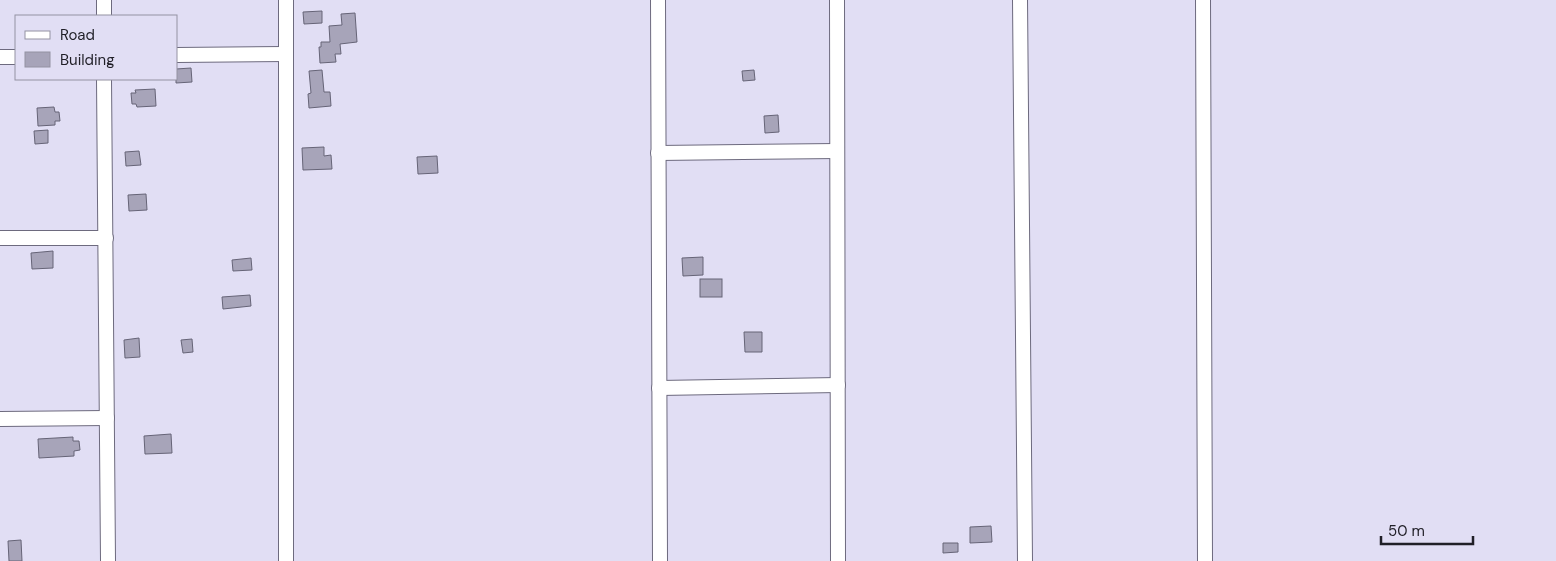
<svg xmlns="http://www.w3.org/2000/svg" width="1556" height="561" viewBox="0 0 1556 561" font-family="'DM Sans',sans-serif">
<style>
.building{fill:#a7a4b9;stroke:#666477}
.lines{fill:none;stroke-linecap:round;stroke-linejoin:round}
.street-casing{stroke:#6d6a7e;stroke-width:16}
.street{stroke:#fff;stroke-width:14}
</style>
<rect width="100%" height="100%" fill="#e1def4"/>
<!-- building -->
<g class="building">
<polygon points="322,11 322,23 304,24 303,12"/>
<polygon points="355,13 357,42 340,44 341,54 335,54 336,62 320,63 319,47 321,47 321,42 330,42 329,26 342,25 341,14"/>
<polygon points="191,68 192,82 176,83 176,69"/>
<polygon points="322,70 324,92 330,92 331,106 309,108 308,94 311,93 309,71"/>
<polygon points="754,70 755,80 743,81 742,71"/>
<polygon points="155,89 156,106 137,107 136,104 132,104 131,93 136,93 135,90"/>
<polygon points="54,107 55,112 59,112 60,121 55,121 55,125 38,126 37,108"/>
<polygon points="778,115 779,132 765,133 764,116"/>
<polygon points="48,130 48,143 35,144 34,131"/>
<polygon points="324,147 324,156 331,155 332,169 303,170 302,148"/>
<polygon points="139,151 141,165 126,166 125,152"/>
<polygon points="437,156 438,173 418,174 417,157"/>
<polygon points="146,194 147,210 129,211 128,195"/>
<polygon points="53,251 53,268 32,269 31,253"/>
<polygon points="703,257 703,275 683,276 682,258"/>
<polygon points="251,258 252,270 233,271 232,260"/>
<rect x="700" y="279" width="22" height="18"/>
<polygon points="250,295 251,306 223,309 222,297"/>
<polygon points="744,332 762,332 762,352 745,352"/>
<polygon points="139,338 140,357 125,358 124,340"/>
<polygon points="192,339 193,352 183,353 181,340"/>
<polygon points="171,434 172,453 145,454 144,436"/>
<polygon points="73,437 73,441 79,441 80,450 74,451 74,456 39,458 38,439"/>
<polygon points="991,526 992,542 970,543 970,527"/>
<polygon points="21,540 22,561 9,561 8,541"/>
<polygon points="943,543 958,543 958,552 943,553"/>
</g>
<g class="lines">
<defs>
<g id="street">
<polyline points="104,0 104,16"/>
<polyline points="286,0 286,561"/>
<polyline points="658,0 660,561"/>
<polyline points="837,0 838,561"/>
<polyline points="1020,0 1025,561"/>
<polyline points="1203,0 1205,561"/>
<polyline points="176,55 286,54"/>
<polyline points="0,57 16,57"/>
<polyline points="104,79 108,561"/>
<polyline points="658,153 837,151"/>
<polyline points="0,238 106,238"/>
<polyline points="659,388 838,385"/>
<polyline points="0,419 107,418"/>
</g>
</defs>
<!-- street casing -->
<use href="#street" class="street-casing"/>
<!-- street -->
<use href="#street" class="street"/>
</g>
<!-- legend -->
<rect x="15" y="15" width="162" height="65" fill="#e1def4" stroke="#9492a2"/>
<rect x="25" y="31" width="25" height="8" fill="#ffffff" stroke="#9492a2"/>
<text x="60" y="40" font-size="15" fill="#201f27">Road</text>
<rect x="25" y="52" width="25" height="15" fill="#a7a4b9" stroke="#9492a2"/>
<text x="60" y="65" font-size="15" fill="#201f27">Building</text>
<!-- scale -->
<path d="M1381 536v8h92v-8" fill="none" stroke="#201f27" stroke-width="2.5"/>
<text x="1388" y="536" font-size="15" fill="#201f27" stroke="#e1def4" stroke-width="4" paint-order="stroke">50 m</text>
</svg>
